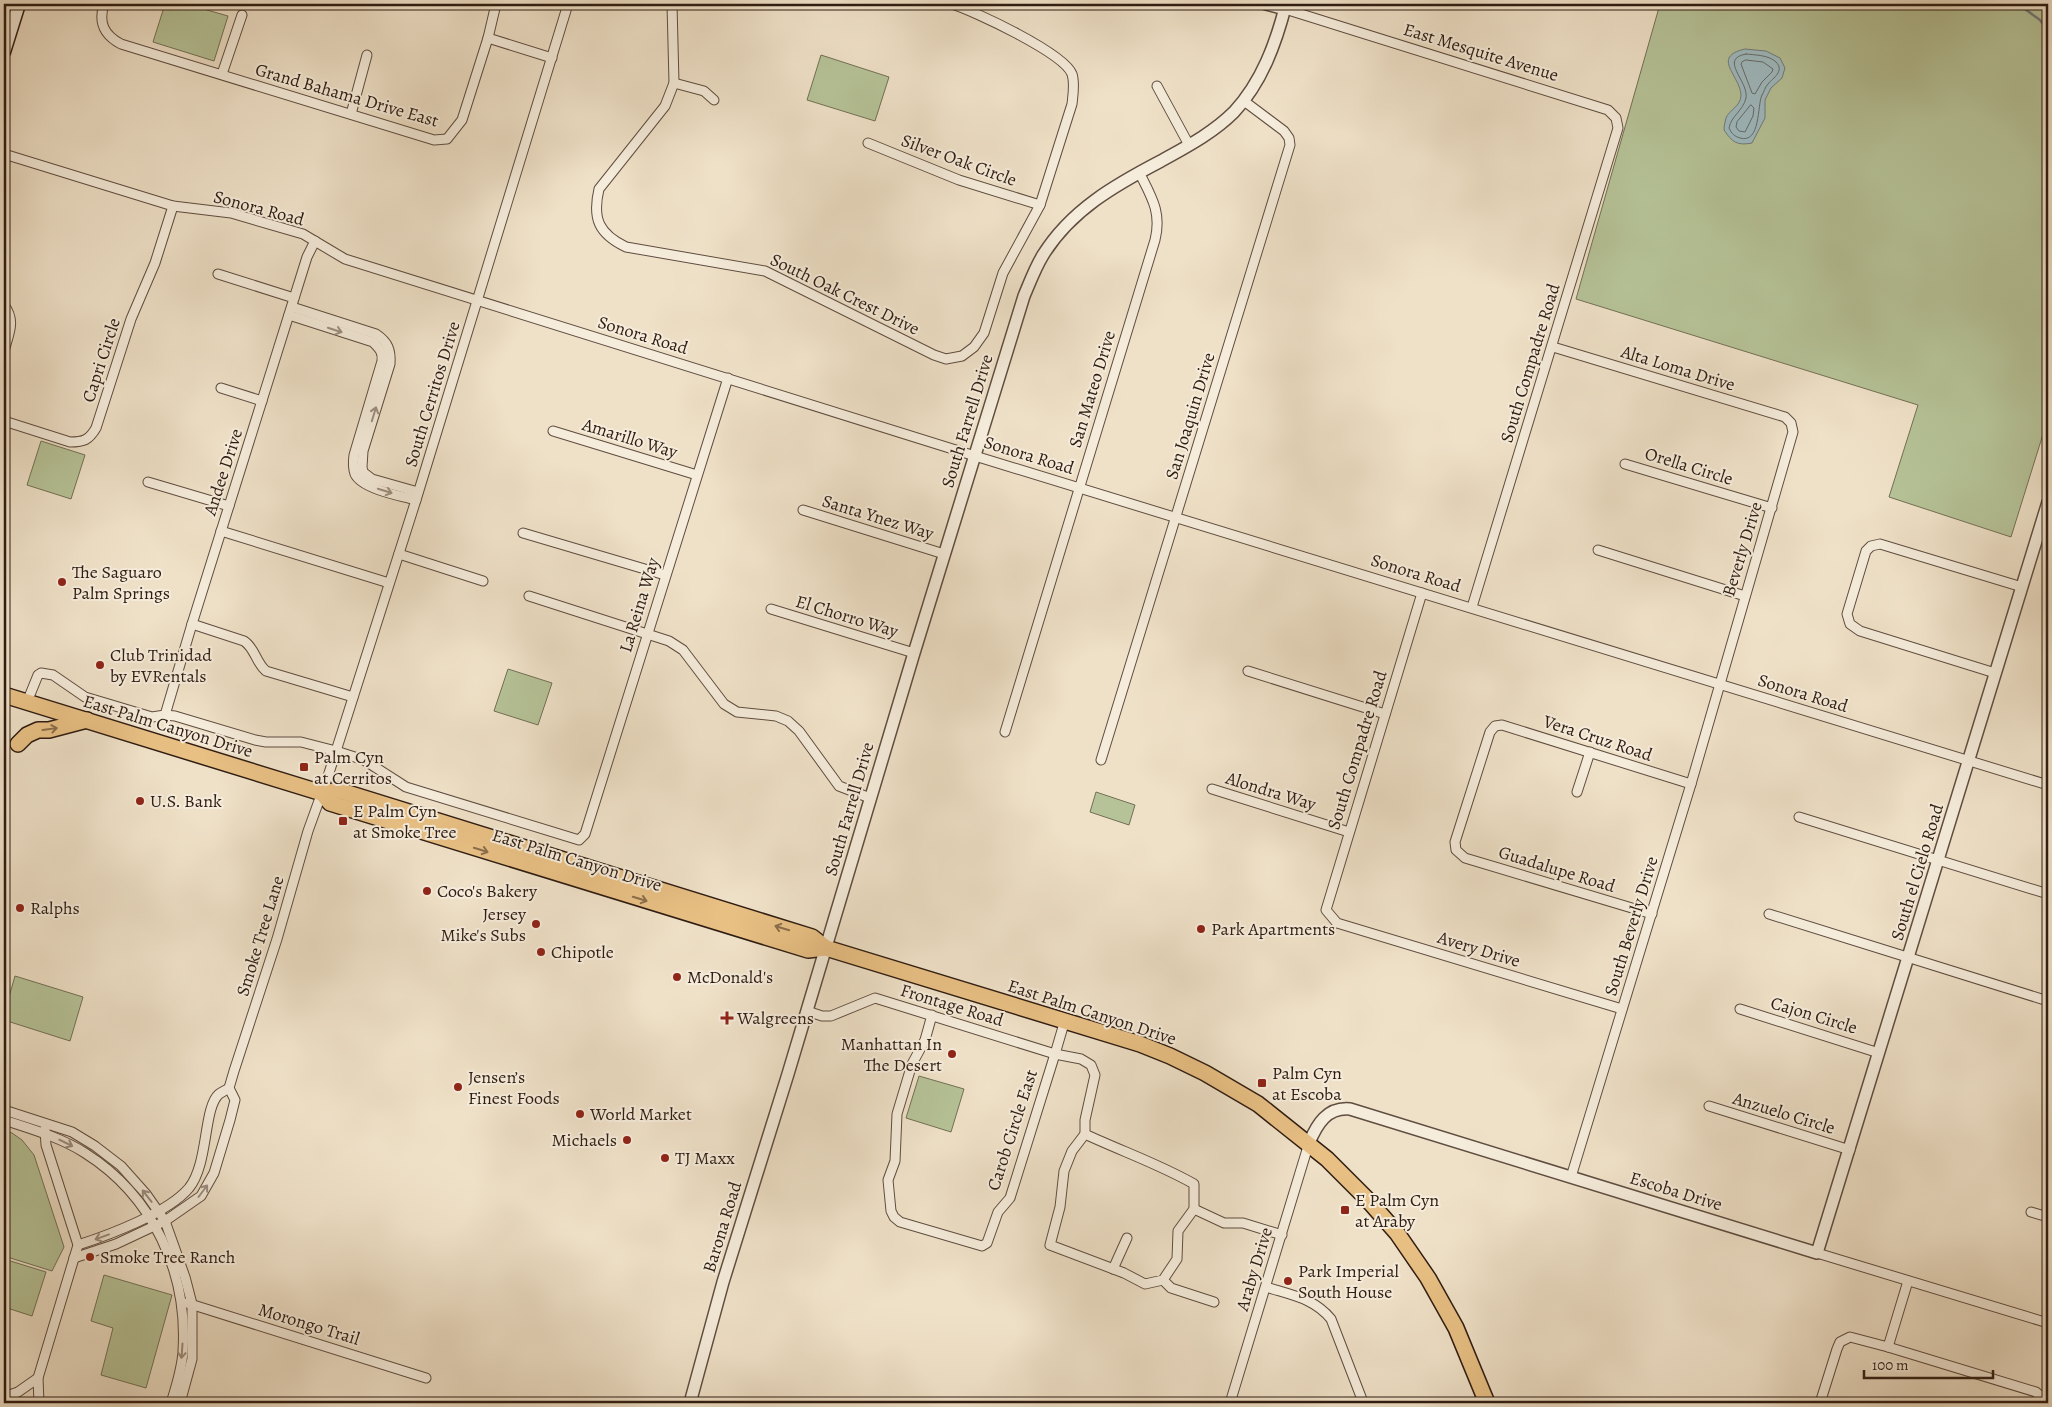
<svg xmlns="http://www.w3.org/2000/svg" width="2052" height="1407" viewBox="0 0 2052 1407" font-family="Alegreya,serif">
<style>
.green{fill:#b6c398;stroke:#727055}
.water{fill:#9fbbc1;stroke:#727b7b}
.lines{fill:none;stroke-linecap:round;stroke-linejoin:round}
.shore{stroke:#676c6a;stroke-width:1}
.stream{stroke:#727b7b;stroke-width:2.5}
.minor-casing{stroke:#5f4d40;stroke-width:11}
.tertiary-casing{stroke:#5f4d40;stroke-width:14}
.secondary-casing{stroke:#2f1c12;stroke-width:15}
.primary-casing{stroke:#2f1c12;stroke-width:18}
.minor{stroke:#f5ecdb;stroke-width:9}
.tertiary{stroke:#f5ecdb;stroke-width:11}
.secondary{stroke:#f5ecdb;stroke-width:12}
.primary{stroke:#e8c084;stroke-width:15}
.oneway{stroke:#9c8e81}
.oneway2{stroke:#8c6e4b}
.poi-dot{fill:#8f2418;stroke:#f5ecdb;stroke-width:2}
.labels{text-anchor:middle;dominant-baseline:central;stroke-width:4;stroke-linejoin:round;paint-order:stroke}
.street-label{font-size:18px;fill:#2f1c12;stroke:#f5ecdb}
.poi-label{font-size:18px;fill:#2f1c12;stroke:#f5ecdb;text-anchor:start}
</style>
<rect width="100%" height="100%" fill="#efe1c8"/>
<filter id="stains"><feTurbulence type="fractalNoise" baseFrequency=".004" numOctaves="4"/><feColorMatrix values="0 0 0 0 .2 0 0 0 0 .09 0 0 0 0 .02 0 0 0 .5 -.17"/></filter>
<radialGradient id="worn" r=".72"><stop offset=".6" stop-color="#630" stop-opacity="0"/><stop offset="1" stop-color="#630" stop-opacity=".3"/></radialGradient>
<!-- green -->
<g class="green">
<polygon points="165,4 186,4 228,16 214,61 153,42"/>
<polygon points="1660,4 2048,4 2048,418 2011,537 1889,497 1918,405 1576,299"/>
<polygon points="821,55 889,77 875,121 807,100"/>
<polygon points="41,441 85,455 71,499 27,485"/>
<polygon points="508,669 552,683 538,725 494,711"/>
<polygon points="1096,792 1135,805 1129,825 1090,812"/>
<polygon points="15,976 83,997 70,1041 4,1020 4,1014"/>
<polygon points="919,1076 964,1089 951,1132 906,1118"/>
<polygon points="4,1130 12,1133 22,1140 34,1155 64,1247 52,1271 4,1256"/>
<polygon points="4,1259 46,1272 32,1316 4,1307"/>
<polygon points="104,1275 172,1295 146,1388 101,1375 113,1328 91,1321"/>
</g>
<!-- water -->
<path class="water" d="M 1745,49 L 1766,51 L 1780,58 L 1785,68 L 1782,78 L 1771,88 L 1765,100 L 1765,118 L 1752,143 C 1737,146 1732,142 1724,130 C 1724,126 1725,122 1726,118 C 1729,110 1740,107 1741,96 C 1741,76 1710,57 1745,49 Z"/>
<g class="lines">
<!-- shore -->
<g class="shore">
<path d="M 1746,54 C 1755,55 1769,55 1776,62 C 1785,71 1773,78 1768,84 C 1765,87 1764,92 1762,95 C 1757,105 1761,144 1740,138 C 1734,136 1732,134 1729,128 C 1731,116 1743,111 1746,98 C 1749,81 1718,59 1746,54 Z"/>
<polygon points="1746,60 1763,62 1773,69 1772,72 1762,82 1755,94 1752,93 1741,64 1742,62"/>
<polygon points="1751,105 1754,108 1753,116 1745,132 1739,131 1736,127 1737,122"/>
</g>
<!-- stream -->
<polyline class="stream" points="2018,4 2040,20 2048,31"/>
<defs>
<g id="minor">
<path d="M 104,4 C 98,23 104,35 121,44 L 434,140 L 447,139 L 462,120 L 488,38 L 496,4"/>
<path d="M 672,4 L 674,83 L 665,106 L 599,189 C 592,219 599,234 626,247 L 765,271 L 934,355 L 946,359 L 962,356 L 974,347 L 984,333 L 1003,273 L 1040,205 L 1072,104 C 1073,95 1075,83 1072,74 C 1064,53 974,11 952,4"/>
<polyline points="1285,9 1608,110 1616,118 1618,128 1472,607"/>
<polyline points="488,38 552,58"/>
<polyline points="222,74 242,15"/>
<polyline points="674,83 704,91 714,100"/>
<polyline points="1157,86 1189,145"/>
<polyline points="351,114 367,55"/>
<polyline points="868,143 959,180 1040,205"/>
<polyline points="4,154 173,206 231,213 303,234 345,259 975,456 2048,785"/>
<polyline points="218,274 294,298"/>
<path d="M 4,305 C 16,321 9,333 4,351"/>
<path d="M 292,307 L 376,334 C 388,342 391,350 390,364 L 363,451 L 362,467 L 363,472 L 372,479 L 418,492"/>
<path d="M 289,315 L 373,342 C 380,349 383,352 382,361 L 354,455 C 353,462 353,468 355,474 C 362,489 401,496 416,500"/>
<polyline points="1553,347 1785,417 1791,423 1793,432 1691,784 1571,1177"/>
<polyline points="221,388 262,401"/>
<path d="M 4,421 L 70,442 C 84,442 89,440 96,428 L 131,319 L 155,263 L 173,206"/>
<polyline points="553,431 697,475"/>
<polyline points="1625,464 1772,508"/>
<polyline points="148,482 229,506"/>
<polyline points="803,510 944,554"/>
<polyline points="221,531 389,583"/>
<polyline points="523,533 665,575"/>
<polyline points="1598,550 1745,596"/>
<polyline points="399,554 483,581"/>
<polyline points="1422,593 1326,910 1337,923 1622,1009"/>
<polyline points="529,596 669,641 683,650 724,704 737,712 776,716 788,721 799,731 839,786 870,798"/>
<polyline points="771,609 914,653"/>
<path d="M 192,624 L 244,641 C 255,648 256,663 266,671 L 353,697"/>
<polyline points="1248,671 1385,714"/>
<polyline points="1995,673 1860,631 1850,624 1847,614 1866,551 1871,546 1880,544 2022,587"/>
<polyline points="27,702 38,675 41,673 53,675 85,697 152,717 165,715 175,716 255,740 266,742 301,742 336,751 364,760 406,787 579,840 585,834 728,378"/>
<polyline points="165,715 192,624 307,257 315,241"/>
<path d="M 1005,732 L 1155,240 C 1162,212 1151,196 1139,172"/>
<polyline points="1101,760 1290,145 1289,138 1284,131 1244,101"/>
<polyline points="1212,789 1349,832"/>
<polyline points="1577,792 1590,752"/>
<polyline points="1799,817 2048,894"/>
<polyline points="1652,914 1465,858 1456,850 1455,842 1490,732 1495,726 1502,725 1691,784"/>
<polyline points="1769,914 2048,1001"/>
<polyline points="1740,1009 1879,1053"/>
<polyline points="807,1011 822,1016 831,1016 875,998 1055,1054 1065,1020"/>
<polyline points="932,1015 925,1040 912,1064 897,1114 895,1161 888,1180 891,1211 894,1217 900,1222 982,1246 987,1243 998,1212 1010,1198 1055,1054 1081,1059 1091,1065 1095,1075 1085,1120 1085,1134"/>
<polyline points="1709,1106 1850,1150"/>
<polyline points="4,1110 72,1132 95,1146 121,1166 146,1194 165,1221 185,1277 192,1304 192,1359 180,1403"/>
<path d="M 4,1120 C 31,1129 60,1137 85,1153 C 153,1196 188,1272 183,1351 C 182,1369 176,1387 171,1403"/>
<path d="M 1085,1134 C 1121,1151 1159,1164 1194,1184 L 1194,1209 L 1178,1231 L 1177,1259 L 1163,1280 L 1145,1284 L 1124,1273 L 1050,1245 L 1060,1207 L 1064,1171 L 1072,1151 Z"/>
<polyline points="1194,1209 1224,1223 1243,1223 1282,1235"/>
<polyline points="2031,1212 2048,1217"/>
<path d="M 78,1245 C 109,1235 168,1213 189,1188 C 209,1163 203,1108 219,1094 C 222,1092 226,1090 229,1088"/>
<polyline points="1817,1253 2048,1323"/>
<polyline points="74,1258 116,1244 165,1221 201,1196 214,1173 230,1120 235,1100 229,1088 234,1071 277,939 308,831 329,773 416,500 568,4"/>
<polyline points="1113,1269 1127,1238"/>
<polyline points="1163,1280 1171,1288 1214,1302"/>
<path d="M 1266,1287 C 1291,1295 1314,1298 1331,1319 L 1363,1402"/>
<polyline points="187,1303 426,1378"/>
<polyline points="1888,1347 1908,1281"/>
<polyline points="4,1397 18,1392 38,1378"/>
<polyline points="39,1403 38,1378 78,1245 46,1145 45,1129"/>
<polyline points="1230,1403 1309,1143"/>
<polyline points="1820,1403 1837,1349 1840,1342 1850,1337 1888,1347 2036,1392 2042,1398 2043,1403"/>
</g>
<g id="tertiary">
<polyline points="1266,4 1285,9"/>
<path d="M 1309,1143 C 1317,1124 1327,1107 1350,1109 L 1817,1253 L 2048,502"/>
<path d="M 690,1403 L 723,1282 L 788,1074 L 914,653 L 1024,296 C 1030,282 1035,268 1043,255 C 1071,210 1115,185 1161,161 C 1186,147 1213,133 1234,112 C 1262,82 1276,43 1286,4"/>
</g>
<polyline id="secondary" points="4,52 19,4"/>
<g id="primary">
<polyline points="4,695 322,793 338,790 812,937 826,948 1140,1044 1170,1056 1205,1073 1258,1104 1327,1159 1368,1200 1397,1233 1428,1278 1456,1328 1487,1403"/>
<polyline points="18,744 27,735 38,730 49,730 87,720"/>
<polyline points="322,793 330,803 808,950 826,948"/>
</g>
</defs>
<!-- minor casing -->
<use href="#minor" class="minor-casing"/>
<!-- tertiary casing -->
<use href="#tertiary" class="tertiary-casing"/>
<!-- secondary casing -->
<use href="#secondary" class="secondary-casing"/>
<!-- primary casing -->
<use href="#primary" class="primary-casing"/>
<!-- minor -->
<use href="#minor" class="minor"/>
<!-- tertiary -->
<use href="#tertiary" class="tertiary"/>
<!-- secondary -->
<use href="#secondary" class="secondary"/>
<!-- primary -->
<use href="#primary" class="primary"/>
</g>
<!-- one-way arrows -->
<defs><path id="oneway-shaft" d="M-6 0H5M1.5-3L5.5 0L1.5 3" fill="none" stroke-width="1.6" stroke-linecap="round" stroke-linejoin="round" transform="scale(1.25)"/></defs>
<g class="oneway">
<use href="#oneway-shaft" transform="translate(335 330) rotate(18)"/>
<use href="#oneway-shaft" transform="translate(374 414) rotate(-73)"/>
<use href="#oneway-shaft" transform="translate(385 491) rotate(17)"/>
<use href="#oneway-shaft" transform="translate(66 1143) rotate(26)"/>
<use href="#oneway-shaft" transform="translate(203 1191) rotate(-53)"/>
<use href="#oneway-shaft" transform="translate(147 1196) rotate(-128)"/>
<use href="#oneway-shaft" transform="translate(102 1237) rotate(160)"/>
<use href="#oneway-shaft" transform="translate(182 1351) rotate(94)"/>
</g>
<g class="oneway2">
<use href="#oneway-shaft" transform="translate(50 729) rotate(-8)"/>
<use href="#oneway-shaft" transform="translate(481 850) rotate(17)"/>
<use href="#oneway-shaft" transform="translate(640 899) rotate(17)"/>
<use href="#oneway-shaft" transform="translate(782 928) rotate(-163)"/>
</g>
<!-- markers -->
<g class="poi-dot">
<circle cx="62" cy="582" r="5"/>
<circle cx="100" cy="665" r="5"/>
<rect x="299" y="762" width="10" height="10" rx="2.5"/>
<circle cx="140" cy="801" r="5"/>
<rect x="338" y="816" width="10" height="10" rx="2.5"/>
<circle cx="427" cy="891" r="5"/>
<circle cx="20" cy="908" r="5"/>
<circle cx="536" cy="924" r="5"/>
<circle cx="1201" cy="929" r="5"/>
<circle cx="541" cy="952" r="5"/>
<circle cx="677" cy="977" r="5"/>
<path d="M724.5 1010.5h5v5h5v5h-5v5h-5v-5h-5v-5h5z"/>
<circle cx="952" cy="1054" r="5"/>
<rect x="1257" y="1078" width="10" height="10" rx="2.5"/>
<circle cx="458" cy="1087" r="5"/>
<circle cx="580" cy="1114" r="5"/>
<circle cx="627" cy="1140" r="5"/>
<circle cx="665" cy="1158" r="5"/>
<rect x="1340" y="1205" width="10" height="10" rx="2.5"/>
<circle cx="90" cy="1257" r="5"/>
<circle cx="1288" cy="1281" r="5"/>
</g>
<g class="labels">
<!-- street labels -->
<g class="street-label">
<text transform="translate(1481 52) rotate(17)">East Mesquite Avenue</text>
<text transform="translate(347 95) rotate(16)">Grand Bahama Drive East</text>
<text transform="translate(959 160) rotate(20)">Silver Oak Circle</text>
<text transform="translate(259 208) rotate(15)">Sonora Road</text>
<text transform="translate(845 294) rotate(26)">South Oak Crest Drive</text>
<text transform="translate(643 335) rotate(17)">Sonora Road</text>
<text transform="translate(101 360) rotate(-72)">Capri Circle</text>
<text transform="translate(1530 363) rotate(-73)">South Compadre Road</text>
<text transform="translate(1678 368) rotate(17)">Alta Loma Drive</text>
<text transform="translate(1092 389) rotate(-73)">San Mateo Drive</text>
<text transform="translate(432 394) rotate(-73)">South Cerritos Drive</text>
<text transform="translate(1190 416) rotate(-73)">San Joaquin Drive</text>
<text transform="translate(967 421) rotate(-73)">South Farrell Drive</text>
<text transform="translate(630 438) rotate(17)">Amarillo Way</text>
<text transform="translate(1029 455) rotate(17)">Sonora Road</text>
<text transform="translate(1689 466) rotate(17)">Orella Circle</text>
<text transform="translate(223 472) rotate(-72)">Andee Drive</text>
<text transform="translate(878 517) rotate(17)">Santa Ynez Way</text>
<text transform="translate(1742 549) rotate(-73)">Beverly Drive</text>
<text transform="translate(1416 573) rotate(17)">Sonora Road</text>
<text transform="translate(639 605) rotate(-73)">La Reina Way</text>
<text transform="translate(847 616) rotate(17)">El Chorro Way</text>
<text transform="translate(1803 693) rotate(17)">Sonora Road</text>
<text transform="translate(168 726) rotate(17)">East Palm Canyon Drive</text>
<text transform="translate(1598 738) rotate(18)">Vera Cruz Road</text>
<text transform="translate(1357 750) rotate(-73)">South Compadre Road</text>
<text transform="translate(1271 791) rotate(17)">Alondra Way</text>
<text transform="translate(849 809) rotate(-74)">South Farrell Drive</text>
<text transform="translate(577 860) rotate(17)">East Palm Canyon Drive</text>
<text transform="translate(1557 869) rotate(17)">Guadalupe Road</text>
<text transform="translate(1917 872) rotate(-73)">South el Cielo Road</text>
<text transform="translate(1631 926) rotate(-73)">South Beverly Drive</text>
<text transform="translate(260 936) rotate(-73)">Smoke Tree Lane</text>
<text transform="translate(1479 949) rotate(17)">Avery Drive</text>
<text transform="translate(952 1005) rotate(17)">Frontage Road</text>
<text transform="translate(1092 1012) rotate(18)">East Palm Canyon Drive</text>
<text transform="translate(1814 1015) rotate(17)">Cajon Circle</text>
<text transform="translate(1784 1113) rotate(17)">Anzuelo Circle</text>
<text transform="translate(1012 1130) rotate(-72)">Carob Circle East</text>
<text transform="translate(1676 1191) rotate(17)">Escoba Drive</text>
<text transform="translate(722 1227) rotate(-73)">Barona Road</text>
<text transform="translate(1254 1269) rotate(-73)">Araby Drive</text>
<text transform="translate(309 1324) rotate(17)">Morongo Trail</text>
</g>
<!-- poi labels -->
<g class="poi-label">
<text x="72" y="572">The Saguaro<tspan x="72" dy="21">Palm Springs</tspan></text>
<text x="110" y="655">Club Trinidad<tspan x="110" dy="21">by EVRentals</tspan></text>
<text x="314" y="757">Palm Cyn<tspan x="314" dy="21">at Cerritos</tspan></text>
<text x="150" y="801">U.S. Bank</text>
<text x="353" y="811">E Palm Cyn<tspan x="353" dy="21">at Smoke Tree</tspan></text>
<text x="437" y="891">Coco's Bakery</text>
<text x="30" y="908">Ralphs</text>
<text x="526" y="914" text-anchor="end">Jersey<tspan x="526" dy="21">Mike's Subs</tspan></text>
<text x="1211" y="929">Park Apartments</text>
<text x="551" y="952">Chipotle</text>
<text x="687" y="977">McDonald's</text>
<text x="737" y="1018">Walgreens</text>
<text x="942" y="1044" text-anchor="end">Manhattan In<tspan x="942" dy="21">The Desert</tspan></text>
<text x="1272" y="1073">Palm Cyn<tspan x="1272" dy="21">at Escoba</tspan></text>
<text x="468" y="1077">Jensen’s<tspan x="468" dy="21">Finest Foods</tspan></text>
<text x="590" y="1114">World Market</text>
<text x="617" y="1140" text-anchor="end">Michaels</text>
<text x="675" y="1158">TJ Maxx</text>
<text x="1355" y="1200">E Palm Cyn<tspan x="1355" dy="21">at Araby</tspan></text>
<text x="100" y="1257">Smoke Tree Ranch</text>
<text x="1298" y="1271">Park Imperial<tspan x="1298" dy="21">South House</tspan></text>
</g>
</g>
<!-- margin -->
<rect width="2052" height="1407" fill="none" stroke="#efe1c8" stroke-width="20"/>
<rect x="5" y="5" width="2042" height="1397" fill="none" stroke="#2f1c12" stroke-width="2.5"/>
<rect x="10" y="10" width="2032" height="1387" fill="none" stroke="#2f1c12"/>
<!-- scale -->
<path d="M1864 1370v8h129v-8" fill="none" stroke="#2f1c12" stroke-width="2.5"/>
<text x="1872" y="1370" font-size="15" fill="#2f1c12" stroke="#f5ecdb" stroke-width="4" paint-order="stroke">100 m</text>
<rect width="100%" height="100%" filter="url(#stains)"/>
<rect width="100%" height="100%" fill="url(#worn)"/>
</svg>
